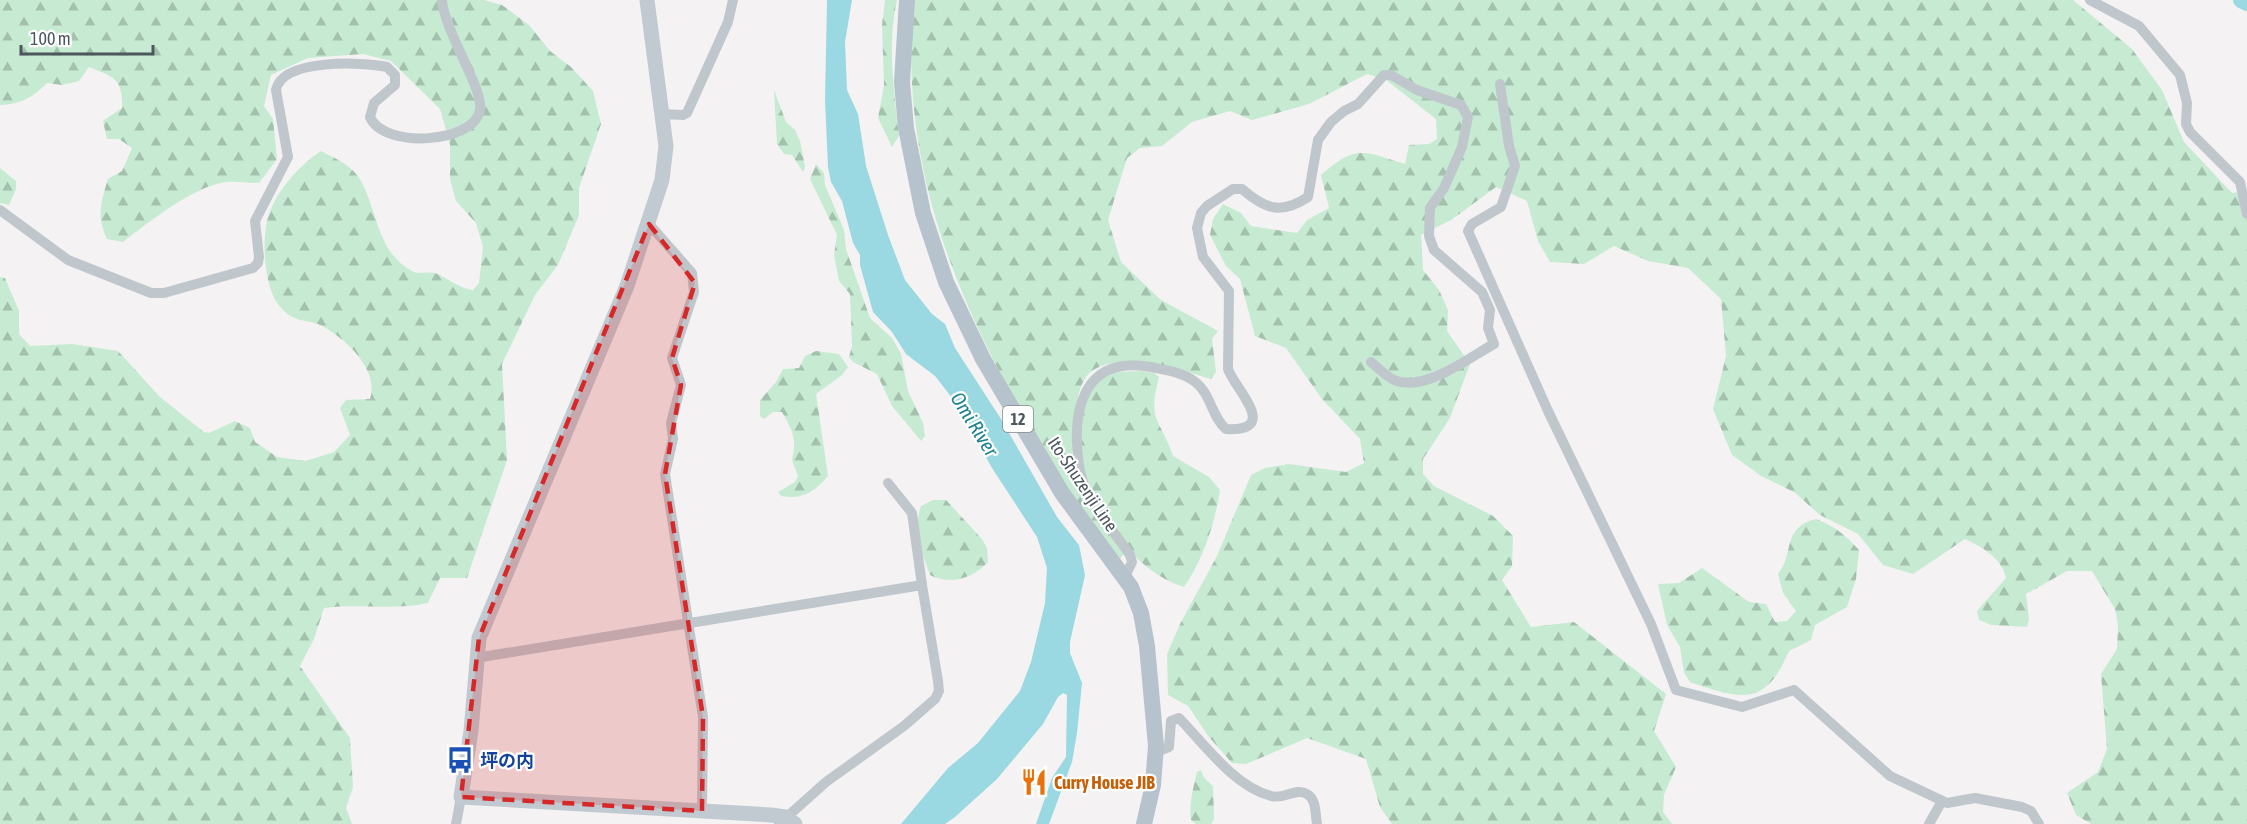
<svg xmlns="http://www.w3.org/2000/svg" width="2247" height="824" viewBox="0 0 2247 824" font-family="'Asap Condensed','Noto Sans JP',sans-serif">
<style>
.forest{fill:url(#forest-firs)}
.water{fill:#9ad9e2}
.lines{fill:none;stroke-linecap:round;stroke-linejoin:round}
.river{stroke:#9ad9e2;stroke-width:16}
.street{stroke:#c0c7cc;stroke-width:10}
.secondary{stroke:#c1cad1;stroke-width:15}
.primary{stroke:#b6c3cd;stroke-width:16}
.marked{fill:#d62828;fill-opacity:0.2;stroke:#d62828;stroke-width:4.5;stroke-dasharray:12 8;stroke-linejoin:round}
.labels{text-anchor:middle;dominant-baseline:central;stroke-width:4.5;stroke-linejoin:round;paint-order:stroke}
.shield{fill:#fff;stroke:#82898e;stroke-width:1.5}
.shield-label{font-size:16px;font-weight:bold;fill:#4c575d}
.street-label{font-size:18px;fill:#4c575d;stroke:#fff}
.transit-label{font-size:18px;font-weight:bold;fill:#164399;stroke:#fff;text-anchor:start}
.food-label{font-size:18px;font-weight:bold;fill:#c56008;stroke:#fff;text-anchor:start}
.water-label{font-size:20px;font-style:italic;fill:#1e818f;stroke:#fff}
</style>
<defs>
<pattern id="forest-firs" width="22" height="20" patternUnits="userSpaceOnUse" patternTransform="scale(1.5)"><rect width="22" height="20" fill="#c7ebd2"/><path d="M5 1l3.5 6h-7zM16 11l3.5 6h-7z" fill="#a4c1ae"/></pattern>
</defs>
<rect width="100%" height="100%" fill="#f4f2f3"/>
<!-- forest -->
<g class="forest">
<path d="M 0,0 L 484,0 L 502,5 L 529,25 L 550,51 L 571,67 L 593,91 L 601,124 L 579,188 L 579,215 L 558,265 L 535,295 L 502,364 L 507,460 L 467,578 L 440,578 L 428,603 C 392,611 361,603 324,608 L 314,639 L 300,666 L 350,738 L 353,787 L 346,808 L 352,824 L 0,824 L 0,277 L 5,278 L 19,311 L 19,334 L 30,346 L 72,344 L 118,351 L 160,397 L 204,432 L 209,433 L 235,421 L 250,428 L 255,442 L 277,457 L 306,461 L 334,452 L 350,435 L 340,408 L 346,400 L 370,399 C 379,370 348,341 324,327 C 307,317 294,326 277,303 C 264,283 261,236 269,214 C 278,189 300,165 321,151 C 336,159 352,165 361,181 C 378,212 377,252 412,271 C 419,275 427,271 435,273 C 448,278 458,288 473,290 L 479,283 L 483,247 L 476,223 L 456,201 L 450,179 L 450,144 L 440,109 L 391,61 L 363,54 L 308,58 L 271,75 L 264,106 L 273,119 L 277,159 L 259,183 C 249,183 237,181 226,182 C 194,186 149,222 123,242 L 107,239 C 96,216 101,202 108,179 L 122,171 L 132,148 L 119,139 L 107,139 L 103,121 L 122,108 C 123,79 114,77 89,67 L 79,81 L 62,85 L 47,83 C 32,98 21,104 0,105 Z"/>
<path d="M 885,0 L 897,0 C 887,45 894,91 899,136 L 892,147 L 878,118 L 884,85 L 882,25 Z"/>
<path d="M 914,0 L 2073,0 L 2132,49 L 2162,90 L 2184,142 L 2232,193 L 2247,191 L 2247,824 L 2091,824 L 2076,815 L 2067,793 L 2098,772 L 2107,749 L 2101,674 L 2117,649 L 2118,625 L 2115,609 L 2092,571 L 2067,571 L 2026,594 L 2029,619 L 2027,627 L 1991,625 L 1979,620 L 1977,611 L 2006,578 C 2002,558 1982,547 1965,539 L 1913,574 L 1883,565 L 1858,534 L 1820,515 L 1794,492 L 1761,476 L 1732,455 L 1713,409 L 1726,356 L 1721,299 L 1688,268 L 1648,261 L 1614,246 L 1584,264 L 1550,262 L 1538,241 L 1527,201 L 1496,187 L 1451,220 L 1421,235 L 1423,270 L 1439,290 L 1448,310 L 1447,331 L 1470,364 L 1450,418 L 1423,459 L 1423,474 L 1434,486 L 1493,516 L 1513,536 L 1512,566 L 1502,580 L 1531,627 L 1574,622 L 1666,694 L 1654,731 L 1676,767 L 1664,795 L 1663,812 L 1672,824 L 1392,824 L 1380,807 L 1366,759 L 1307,738 L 1246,764 L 1232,763 L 1209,737 L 1188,706 L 1168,695 L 1167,654 L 1181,622 L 1217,556 L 1251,475 L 1265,468 L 1289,464 L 1346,472 L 1364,463 L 1360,439 L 1322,399 L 1286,348 L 1255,336 L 1240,279 L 1226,266 L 1210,235 L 1213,219 L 1223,204 L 1241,213 L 1251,226 L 1297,233 L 1307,220 L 1329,208 L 1321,175 C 1356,144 1363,151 1405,164 L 1409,145 L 1429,144 L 1437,139 L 1436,119 L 1386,80 L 1367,74 L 1309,104 L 1252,120 L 1230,111 L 1192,122 L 1162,146 L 1140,148 L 1127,158 L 1108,220 L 1121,262 L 1161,300 L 1218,331 L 1212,339 L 1216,372 L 1211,379 C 1180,370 1125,352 1095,369 C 1081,376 1077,398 1075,413 C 1072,431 1070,454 1075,472 C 1082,501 1108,529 1124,554 L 1119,560 C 1099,533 1077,507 1059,479 C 1045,457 1032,432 1019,408 C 947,279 899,150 914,0 Z"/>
<polygon points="774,90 786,122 795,130 800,141 805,167 803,172 792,155 784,154 777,144"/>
<polygon points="816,164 824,173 825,185 844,230 846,249 870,318 892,338 901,354 908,391 923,423 925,436 921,441 892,406 877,374 853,362 849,357 852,346 850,294 839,281 834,255 837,235 810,179"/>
<polygon points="0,168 16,181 16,189 9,205 0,203"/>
<path d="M 816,351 L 839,354 L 848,367 L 842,375 L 816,394 L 828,476 C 814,492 803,500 781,496 L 778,492 L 795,482 L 798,476 L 792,460 C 797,438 793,432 782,412 L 773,412 L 764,419 L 760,416 L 760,400 L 776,382 L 783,369 L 799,368 L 805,356 Z"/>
<path d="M 1141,371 L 1154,373 L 1159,377 C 1147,423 1160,417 1173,456 L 1209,477 L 1220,490 C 1215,523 1203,560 1184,587 C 1167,582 1150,571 1137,558 C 1129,550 1089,487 1086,476 C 1078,448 1077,401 1101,379 C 1111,370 1128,372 1141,371 Z"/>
<path d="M 933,500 L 946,500 L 982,539 L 987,548 L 988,562 C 973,578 950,586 930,575 C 922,554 913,527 921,506 Z"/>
<path d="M 1816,519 C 1835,526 1845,535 1859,550 L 1856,579 L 1847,607 L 1815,625 L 1811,640 L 1789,651 C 1765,707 1742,700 1690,682 L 1684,673 L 1680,647 L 1667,625 L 1658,584 L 1679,583 L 1702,568 L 1749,602 L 1766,604 L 1775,622 L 1787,621 L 1796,611 L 1783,593 L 1778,574 C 1795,553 1781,528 1816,519 Z"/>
<path d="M 1201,770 L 1204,778 L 1213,786 L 1214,820 L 1211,824 L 1196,824 L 1191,820 C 1189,802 1193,789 1197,772 Z"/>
</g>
<!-- water -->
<polygon class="water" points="827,0 852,0 845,42 847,90 858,114 866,166 888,235 905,280 932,314 945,324 955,348 1001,419 1057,517 1079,545 1085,575 1070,642 1070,653 1082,683 1077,733 1072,762 1049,824 1036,824 1052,778 1066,757 1067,695 1063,693 1058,697 1043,724 997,779 955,817 945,824 901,824 948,768 978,743 1020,691 1031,662 1045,603 1047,568 1037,537 992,468 956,403 935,376 906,354 892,332 873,312 860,265 860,255 853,243 842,201 831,182 828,167 825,100"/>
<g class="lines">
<!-- river -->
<polyline class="river" points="2241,0 2247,3"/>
<!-- street -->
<g class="street">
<polyline points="2090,0 2139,26 2180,75 2187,103 2186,124 2190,132 2240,182 2247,214"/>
<polyline points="1500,84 1509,146 1515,166 1501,207 1472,224 1468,231 1548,411 1651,624 1676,690 1742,707 1794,690 1890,776 1947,803 1975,798 2022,807 2031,811 2039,824"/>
<polyline points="662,114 683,115 687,113 728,22 733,0"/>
<path d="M 0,210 L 68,260 L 151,293 L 164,293 L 253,268 L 258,263 L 259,257 L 255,221 L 288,157 L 276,90 C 282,58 363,62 387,67 L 395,75 L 395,85 L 374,103 L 370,117 C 383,149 476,144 480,109 C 483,88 444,30 442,0"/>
<polyline points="649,224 692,273 694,292 672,358 681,385 671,423 673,439 665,474 703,717 702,811"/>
<polyline points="888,483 912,513 922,585"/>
<path d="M 1125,577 L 1132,562 L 1130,555 C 1112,528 1083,498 1079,465 C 1071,410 1083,355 1151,367 C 1166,370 1181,372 1194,381 C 1211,393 1211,416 1226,429 C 1282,432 1234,388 1228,369 L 1229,291 L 1203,257 L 1197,228 L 1201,213 L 1207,206 L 1233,189 L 1242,189 C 1265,209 1281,215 1308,197 L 1318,140 L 1331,122 L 1344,111 L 1358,104 L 1384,75 L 1391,75 L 1417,90 L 1461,105 L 1468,117 L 1462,147 L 1444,188 L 1430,208 L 1429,236 L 1434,250 L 1482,292 L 1490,310 L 1488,328 L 1494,344 C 1468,358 1424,393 1394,380 C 1386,376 1378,368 1371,362"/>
<polyline points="476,658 922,585 938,681 939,691 935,699 904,726 826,782 779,824"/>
<path d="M 1156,752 L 1169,747 L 1171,721 L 1179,718 C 1205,745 1234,786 1271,796 C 1284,800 1296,787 1307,794 C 1317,800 1315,814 1317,824"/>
<polyline points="456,824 461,797"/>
<polyline points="1929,824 1942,801"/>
</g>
<!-- secondary -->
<polyline class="secondary" points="647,0 666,146 662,180 627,286 479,638 471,731 461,797 771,815 785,817 795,824"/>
<!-- primary -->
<polyline class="primary" points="907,0 902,82 906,128 923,213 946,282 983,359 1062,493 1131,587 1141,613 1147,646 1156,746 1153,785 1144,824"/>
</g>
<!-- marked area -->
<path class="marked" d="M 649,224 L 695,283 L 672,358 L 681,385 L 665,474 L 703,717 L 702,811 L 461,797 L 479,638 Z"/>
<!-- icons -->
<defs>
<symbol id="bus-bare" viewBox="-9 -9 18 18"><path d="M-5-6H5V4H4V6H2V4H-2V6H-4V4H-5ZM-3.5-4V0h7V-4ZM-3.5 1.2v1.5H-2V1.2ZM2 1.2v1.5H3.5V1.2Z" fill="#1a4fb4" stroke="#fff" stroke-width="2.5" paint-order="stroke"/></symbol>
<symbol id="restaurant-bare" viewBox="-9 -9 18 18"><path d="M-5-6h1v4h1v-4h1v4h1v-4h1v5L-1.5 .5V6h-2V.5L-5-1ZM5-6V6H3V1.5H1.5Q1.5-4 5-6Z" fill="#e8710a" stroke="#fff" stroke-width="2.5" paint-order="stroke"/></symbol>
</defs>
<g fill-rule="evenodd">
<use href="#bus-bare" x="441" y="741" width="38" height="38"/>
<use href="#restaurant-bare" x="1015" y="763" width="38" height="38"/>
</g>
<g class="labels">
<!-- shield labels -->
<rect class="shield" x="1003" y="406" width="30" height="26" rx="4.5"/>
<g class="shield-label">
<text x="1018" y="419">12</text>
</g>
<!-- street labels -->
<g class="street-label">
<text transform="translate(1083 484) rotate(56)">Ito-Shuzenji Line</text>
</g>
<!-- transit labels -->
<g class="transit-label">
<text x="480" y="760">坪の内</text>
</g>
<!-- food labels -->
<g class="food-label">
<text x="1054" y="782">Curry House JIB</text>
</g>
<!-- water labels -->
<g class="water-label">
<text transform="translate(975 424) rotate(58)">Omi River</text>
</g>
</g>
<!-- scale -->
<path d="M21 45v9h132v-9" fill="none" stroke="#4c575d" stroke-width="3"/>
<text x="30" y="45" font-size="18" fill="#4c575d" stroke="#ffffff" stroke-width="4.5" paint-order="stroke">100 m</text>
</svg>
